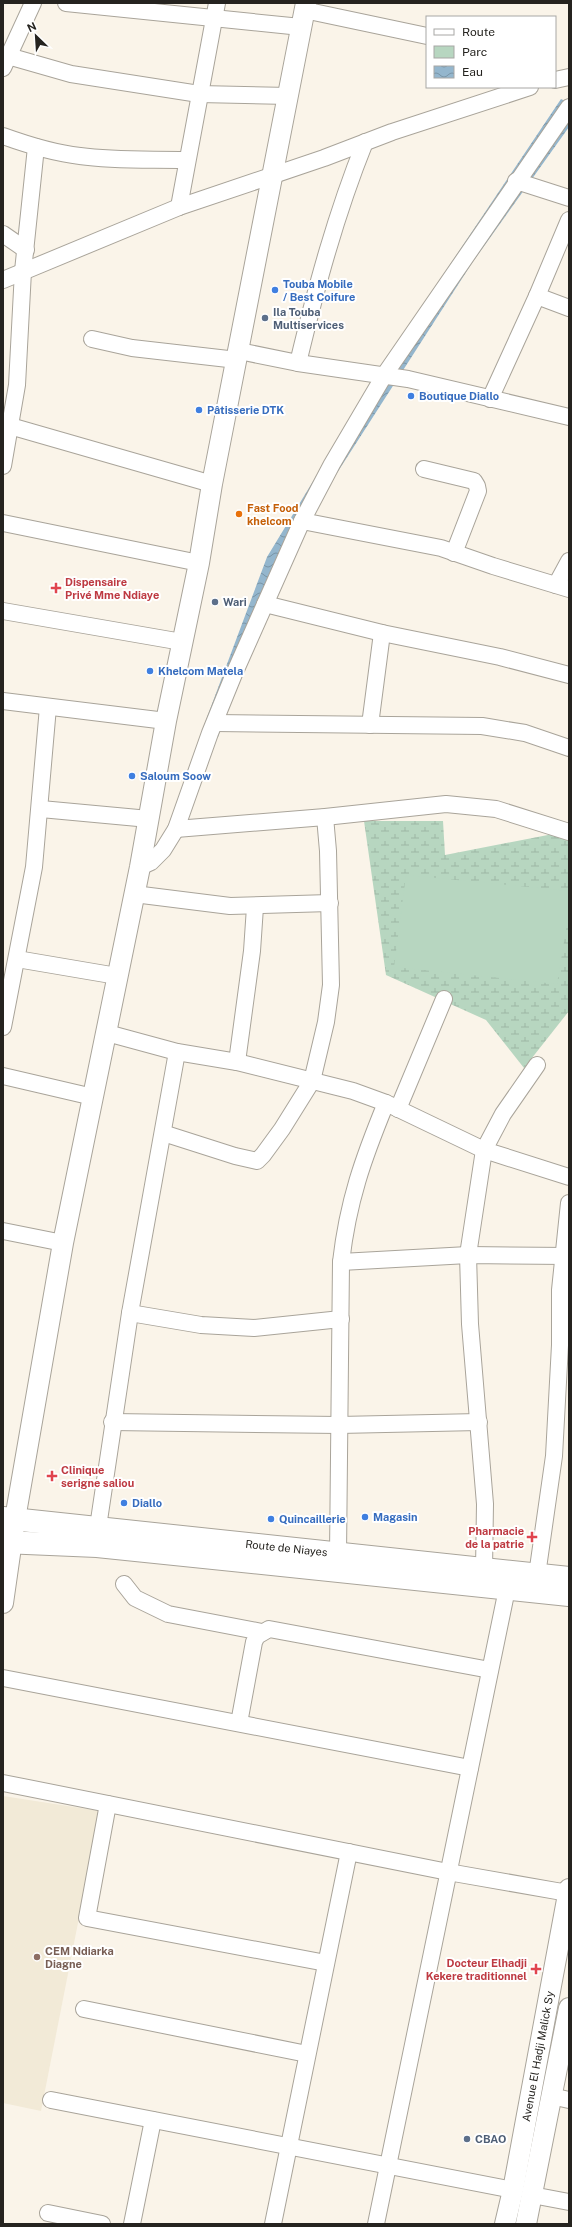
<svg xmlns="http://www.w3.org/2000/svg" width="572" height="2227" viewBox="0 0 572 2227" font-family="'Public Sans',sans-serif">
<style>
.built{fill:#f2ead7}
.wetland{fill:url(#wetland-marsh)}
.green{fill:#b7d6c0}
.water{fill:url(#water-waves)}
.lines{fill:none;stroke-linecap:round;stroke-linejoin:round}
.minor-casing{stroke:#a9a49a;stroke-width:18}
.tertiary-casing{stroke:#a9a49a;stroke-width:22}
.secondary-casing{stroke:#a9a49a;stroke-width:24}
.minor{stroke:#fff;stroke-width:16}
.tertiary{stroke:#fff;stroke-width:20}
.secondary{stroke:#fff;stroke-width:22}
.shop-dot{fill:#3f7fe0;stroke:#fff;stroke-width:1.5}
.service-dot{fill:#5c6f8a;stroke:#fff;stroke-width:1.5}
.food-dot{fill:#e8710a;stroke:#fff;stroke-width:1.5}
.health-dot{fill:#e0444e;stroke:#fff;stroke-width:1.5}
.education-dot{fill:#8d6e63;stroke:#fff;stroke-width:1.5}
.labels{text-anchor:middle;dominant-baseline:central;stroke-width:4;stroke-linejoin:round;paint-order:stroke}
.shop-label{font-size:11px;font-weight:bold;fill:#366cbe;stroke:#fff;text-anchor:start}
.service-label{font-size:11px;font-weight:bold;fill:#4e5e75;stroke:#fff;text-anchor:start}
.food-label{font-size:11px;font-weight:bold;fill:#c56008;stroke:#fff;text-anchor:start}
.health-label{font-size:11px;font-weight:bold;fill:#be3a42;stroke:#fff;text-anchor:start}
.street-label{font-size:11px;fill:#25231f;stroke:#fff}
.education-label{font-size:11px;font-weight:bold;fill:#785e54;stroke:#fff;text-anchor:start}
</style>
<defs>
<pattern id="wetland-marsh" width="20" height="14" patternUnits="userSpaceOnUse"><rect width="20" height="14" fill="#b7d6c0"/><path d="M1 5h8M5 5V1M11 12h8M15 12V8" fill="none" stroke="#9db7a5"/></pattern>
<pattern id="water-waves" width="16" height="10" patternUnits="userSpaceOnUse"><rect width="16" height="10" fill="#94b6cd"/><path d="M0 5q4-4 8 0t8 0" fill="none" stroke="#7994a6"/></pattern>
</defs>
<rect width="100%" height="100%" fill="#faf4e9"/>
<!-- built -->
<polygon class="built" points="3,1796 100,1811 41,2111 3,2103"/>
<!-- wetland -->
<polygon class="wetland" points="364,821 443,821 445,855 553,834 569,838 569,1011 524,1068 486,1020 386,975"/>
<!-- green -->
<polygon class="green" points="406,875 569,891 569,912 557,984 394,967"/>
<!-- water -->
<polygon class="water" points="561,99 569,103 569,127 472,263 335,476 274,592 246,652 218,737 203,728 267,557 394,348"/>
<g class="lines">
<defs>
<g id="minor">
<polyline points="66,3 301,27"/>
<polyline points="304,10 427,36"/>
<polyline points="8,56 71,74 199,94 289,96"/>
<polyline points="3,68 33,3"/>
<polyline points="555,80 569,77"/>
<path d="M 3,136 C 28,145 53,153 80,156 C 115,161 151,159 186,160"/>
<polyline points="516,181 569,198"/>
<polyline points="179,207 217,3"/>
<polyline points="3,234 26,250"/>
<polyline points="3,280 179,207 324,158 392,132 530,87"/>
<polyline points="537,296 569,308"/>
<polyline points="92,339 132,348 237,360"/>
<polyline points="239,351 298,363 408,379 569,417"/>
<path d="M 298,363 C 316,288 336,214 365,142"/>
<polyline points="490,399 537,296 569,220"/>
<polyline points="10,426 212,484"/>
<polyline points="3,466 17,385 23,271 36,147"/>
<polyline points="424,469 474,481 477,486 478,491 454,553"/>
<polyline points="302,521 441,548 493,566 569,589"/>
<polyline points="3,523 199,563"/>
<polyline points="556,585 569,561"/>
<polyline points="265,604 382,633 500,657 569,675"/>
<polyline points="3,611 182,642"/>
<polyline points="3,701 166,721"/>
<polyline points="215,723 482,726 525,733 569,748"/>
<polyline points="370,725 382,633"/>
<polyline points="41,809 149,819"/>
<polyline points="176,829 325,817 446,804 496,809 569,832"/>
<polyline points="140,867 151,862 163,850 176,829 210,733 234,674 302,521 332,464 385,374 569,107"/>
<polyline points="134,894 230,906 330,903"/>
<polyline points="17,959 117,976"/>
<polyline points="3,1027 34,867 48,707"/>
<polyline points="107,1033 177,1052 237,1062 353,1091 386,1103 484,1150 569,1177"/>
<polyline points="237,1062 252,951 255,907"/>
<polyline points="3,1076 93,1097"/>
<polyline points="398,1109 444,999"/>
<polyline points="163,1133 235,1156 257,1161 263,1155 282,1129 312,1081 326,1022 331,985 328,851 325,817"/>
<polyline points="3,1231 63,1243"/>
<polyline points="341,1262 468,1255 569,1256"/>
<polyline points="130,1313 201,1325 254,1328 341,1319"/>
<polyline points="112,1422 339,1425 479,1422"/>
<polyline points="98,1527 130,1313 177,1052"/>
<path d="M 338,1555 L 341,1262 C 348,1201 363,1159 386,1103"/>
<polyline points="484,1570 485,1504 470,1324 468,1255 484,1150 503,1114 537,1065"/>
<polyline points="537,1575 554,1456 560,1345 560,1290 569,1203"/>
<polyline points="124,1584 135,1598 168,1614 262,1632"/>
<polyline points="3,1678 470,1768"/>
<polyline points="239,1723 254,1642 257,1636 269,1629 490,1670"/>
<polyline points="3,1783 448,1872 568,1893"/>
<polyline points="108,1804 87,1918 326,1963"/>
<polyline points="84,2009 307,2054"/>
<polyline points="551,2096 569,2100"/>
<polyline points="51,2100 513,2190"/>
<polyline points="532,2195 569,2202"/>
<polyline points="48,2213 102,2224"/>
<polyline points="132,2224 153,2120"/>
<polyline points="273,2224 349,1852"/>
<polyline points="376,2224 507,1589"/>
</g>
<g id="tertiary">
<polyline points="3,1603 15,1519 63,1243 140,867 166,721 199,563 212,484 306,3"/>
<path id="s1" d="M 505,2224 L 513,2190 L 569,1889"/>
<polyline points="526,2224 569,2008"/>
</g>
<g id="secondary">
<path id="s2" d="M 3,1518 L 569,1578"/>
<polyline points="3,1542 97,1546 569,1595"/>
</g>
</defs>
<!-- minor casing -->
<use href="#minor" class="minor-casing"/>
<!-- tertiary casing -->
<use href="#tertiary" class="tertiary-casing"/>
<!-- secondary casing -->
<use href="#secondary" class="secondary-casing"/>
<!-- minor -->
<use href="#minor" class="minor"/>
<!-- tertiary -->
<use href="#tertiary" class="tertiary"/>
<!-- secondary -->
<use href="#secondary" class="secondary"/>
</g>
<!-- markers -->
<g class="shop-dot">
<circle cx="275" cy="290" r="4"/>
<circle cx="411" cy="396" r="4"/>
<circle cx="199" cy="410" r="4"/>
<circle cx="150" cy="671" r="4"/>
<circle cx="132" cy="776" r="4"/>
<circle cx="124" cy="1503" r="4"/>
<circle cx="365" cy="1517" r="4"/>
<circle cx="271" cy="1519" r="4"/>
</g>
<g class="service-dot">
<circle cx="265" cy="318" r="4"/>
<circle cx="215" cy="602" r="4"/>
<circle cx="467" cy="2139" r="4"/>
</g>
<circle class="food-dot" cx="239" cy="514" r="4"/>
<g class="health-dot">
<path d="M54 582h4v4h4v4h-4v4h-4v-4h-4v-4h4z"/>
<path d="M50 1470h4v4h4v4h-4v4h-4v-4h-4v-4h4z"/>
<path d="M530 1531h4v4h4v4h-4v4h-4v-4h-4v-4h4z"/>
<path d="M534 1963h4v4h4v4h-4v4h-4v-4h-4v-4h4z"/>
</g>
<circle class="education-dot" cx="37" cy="1957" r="4"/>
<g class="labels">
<!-- shop labels -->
<g class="shop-label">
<text x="283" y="284">Touba Mobile<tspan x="283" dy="13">/ Best Coifure</tspan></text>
<text x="419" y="396">Boutique Diallo</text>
<text x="207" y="410">Pâtisserie DTK</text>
<text x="158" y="671">Khelcom Matela</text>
<text x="140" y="776">Saloum Soow</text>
<text x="132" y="1503">Diallo</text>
<text x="373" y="1517">Magasin</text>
<text x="279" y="1519">Quincaillerie</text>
</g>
<!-- service labels -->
<g class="service-label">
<text x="273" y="312">Ila Touba<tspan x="273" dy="13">Multiservices</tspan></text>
<text x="223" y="602">Wari</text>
<text x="475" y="2139">CBAO</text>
</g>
<!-- food labels -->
<g class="food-label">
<text x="247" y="508">Fast Food<tspan x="247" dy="13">khelcom</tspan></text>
</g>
<!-- health labels -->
<g class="health-label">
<text x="65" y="582">Dispensaire<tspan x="65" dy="13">Privé Mme Ndiaye</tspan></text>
<text x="61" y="1470">Clinique<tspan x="61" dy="13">serigne saliou</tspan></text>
<text x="524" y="1531" text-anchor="end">Pharmacie<tspan x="524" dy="13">de la patrie</tspan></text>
<text x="527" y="1963" text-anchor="end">Docteur Elhadji<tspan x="527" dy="13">Kekere traditionnel</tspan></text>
</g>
<!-- street labels -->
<g class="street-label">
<text stroke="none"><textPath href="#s2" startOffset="285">Route de Niayes</textPath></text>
<text stroke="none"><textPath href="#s1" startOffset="171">Avenue El Hadji Malick Sy</textPath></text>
</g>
<!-- education labels -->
<g class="education-label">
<text x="45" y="1951">CEM Ndiarka<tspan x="45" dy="13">Diagne</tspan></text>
</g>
</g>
<!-- border -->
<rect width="572" height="2227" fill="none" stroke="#25231f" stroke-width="8"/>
<!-- legend -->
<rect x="426" y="16" width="130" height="72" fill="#ffffff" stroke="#a8a7a5"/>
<rect x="434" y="29" width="20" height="6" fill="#ffffff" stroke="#a8a7a5"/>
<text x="462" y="36" font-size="12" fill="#25231f">Route</text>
<rect x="434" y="46" width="20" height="12" fill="#b7d6c0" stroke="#a8a7a5"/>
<text x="462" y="56" font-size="12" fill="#25231f">Parc</text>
<rect x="434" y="66" width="20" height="12" fill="url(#water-waves)" stroke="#a8a7a5"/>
<text x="462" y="76" font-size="12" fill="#25231f">Eau</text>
<!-- north arrow -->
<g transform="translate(36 36) rotate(335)" stroke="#ffffff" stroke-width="3" paint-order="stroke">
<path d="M0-3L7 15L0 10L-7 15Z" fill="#25231f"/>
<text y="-6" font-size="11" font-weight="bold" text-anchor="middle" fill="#25231f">N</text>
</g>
</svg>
